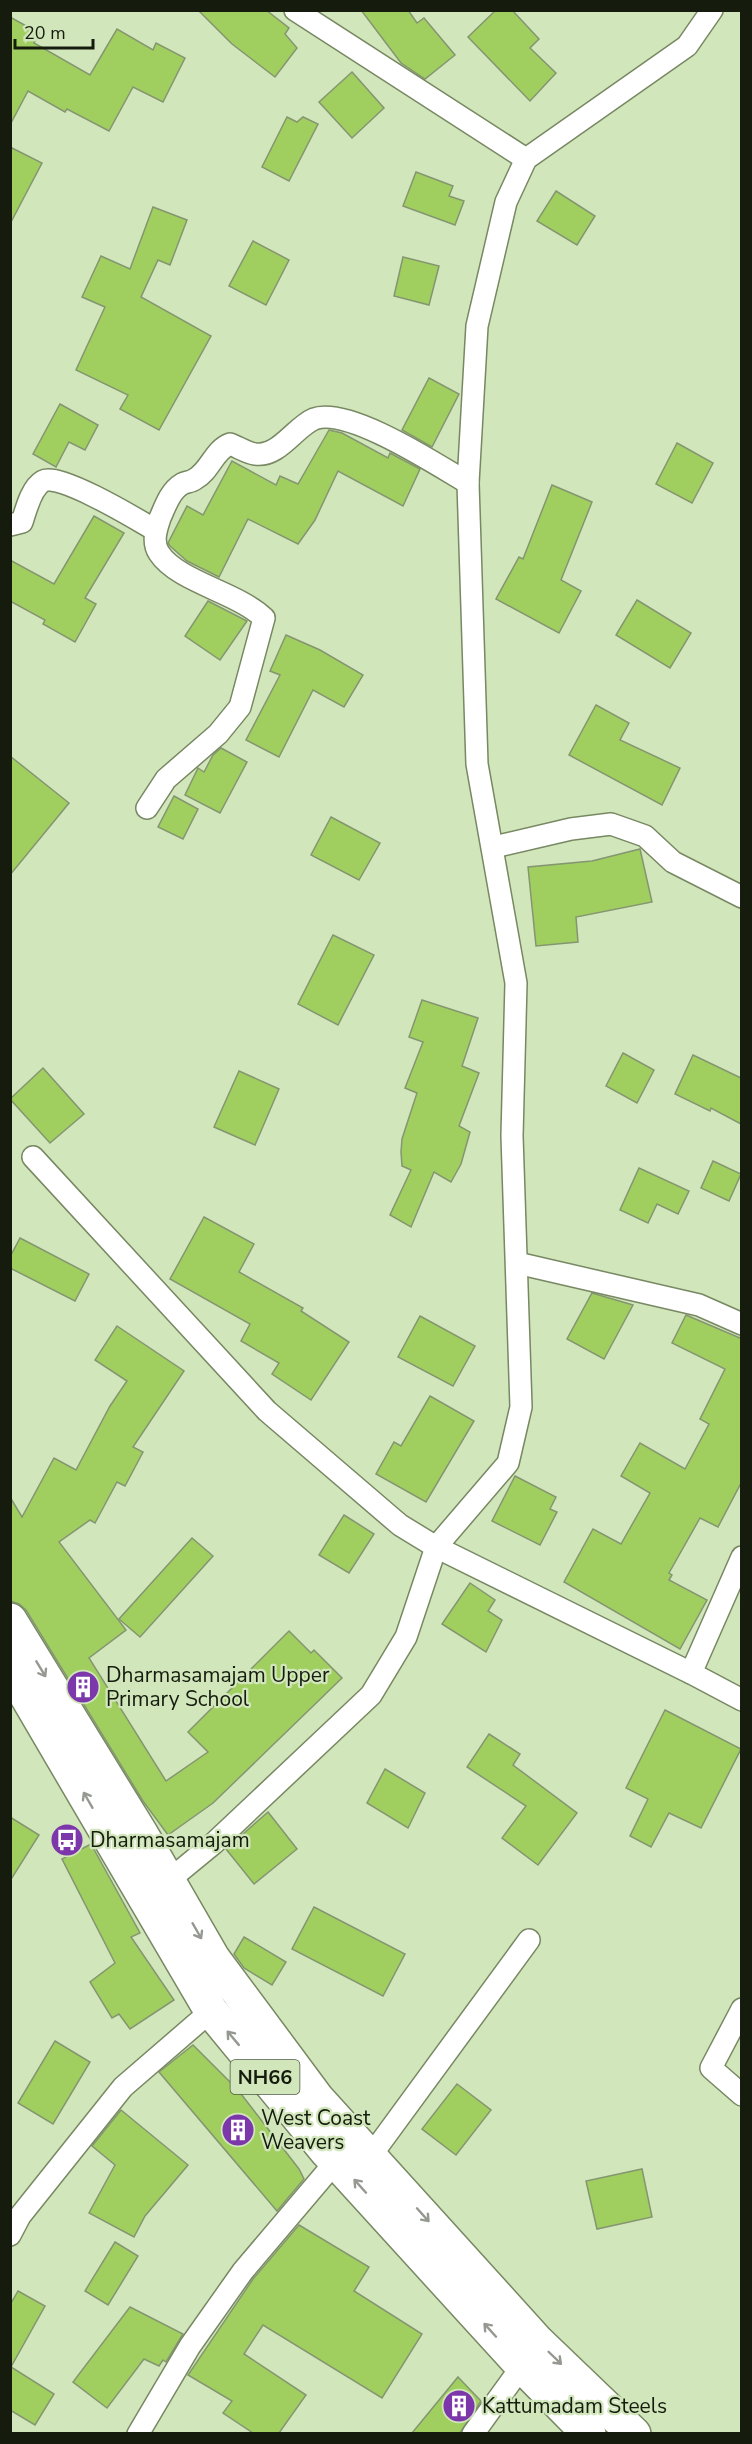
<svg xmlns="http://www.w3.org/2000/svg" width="752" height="2444" viewBox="0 0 752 2444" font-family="'Nunito Sans',sans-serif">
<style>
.building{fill:#a0cf60;stroke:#849670;stroke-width:1.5}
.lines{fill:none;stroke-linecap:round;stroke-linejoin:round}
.minor-casing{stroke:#778862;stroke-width:24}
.trunk-casing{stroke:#778862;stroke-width:36}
.minor{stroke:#fff;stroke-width:21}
.trunk{stroke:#fff;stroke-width:33}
.oneway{stroke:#969992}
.labels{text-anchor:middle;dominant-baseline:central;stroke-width:4.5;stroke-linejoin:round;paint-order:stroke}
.shield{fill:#d2e6bc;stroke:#4e5942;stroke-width:1.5}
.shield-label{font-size:20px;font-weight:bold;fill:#151c0d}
.poi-label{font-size:21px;fill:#151c0d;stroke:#d2e6bc;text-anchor:start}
</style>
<rect width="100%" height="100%" fill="#d2e6bc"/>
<!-- building -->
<g class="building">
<polygon points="198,10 266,10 289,28 285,34 297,48 275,77 232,44"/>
<polygon points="361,10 408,10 417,23 424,18 455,55 425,79 401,63"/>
<polygon points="496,10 512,10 539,39 530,48 556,73 530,101 468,37"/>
<polygon points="10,17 39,33 34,43 90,75 117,29 153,50 156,43 185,58 163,102 133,87 109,131 67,109 65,112 28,91 10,125"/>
<polygon points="352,72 384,108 352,138 319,102"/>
<polygon points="287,117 297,122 303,117 318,124 289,181 262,167"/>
<polygon points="10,147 42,163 10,224"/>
<polygon points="416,172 453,186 449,196 464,201 455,225 403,206"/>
<polygon points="556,191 595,216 577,245 537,221"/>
<polygon points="153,207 187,220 170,265 158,260 141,297 211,336 159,430 120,409 128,395 76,370 105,307 82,297 101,256 130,269"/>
<polygon points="253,241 289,260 266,305 229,286"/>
<polygon points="403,257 439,266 429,305 394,296"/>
<polygon points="429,378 459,394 432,447 402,430"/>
<polygon points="60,404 98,425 85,450 69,442 56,467 33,454"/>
<polygon points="329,430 342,433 388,458 390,453 420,469 403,506 338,471 315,520 298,544 248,519 219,577 187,561 170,546 168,543 187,506 203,515 232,461 276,485 280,476 298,484"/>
<polygon points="677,443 713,463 692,503 656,484"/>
<polygon points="552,485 592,502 561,580 581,591 559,633 496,599 519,557 523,559"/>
<polygon points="94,516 124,533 85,598 96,604 75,642 43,624 45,620 10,601 10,560 54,584"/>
<polygon points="637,600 691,633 670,668 616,635"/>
<polygon points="208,601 247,621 220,660 185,636"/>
<polygon points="286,635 320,650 363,675 344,707 313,690 279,757 246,740 280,675 270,671"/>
<polygon points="596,705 629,723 620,740 680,768 662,805 569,755"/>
<polygon points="221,748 247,762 220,813 185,795 198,768 204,772 213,755"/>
<polygon points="10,756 69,803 10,875"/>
<polygon points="174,796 198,809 183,839 158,827"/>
<polygon points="331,817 380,843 359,880 311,855"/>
<polygon points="640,849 652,902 576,917 578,942 536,946 528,867 592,861"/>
<polygon points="333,935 374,955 338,1025 298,1004"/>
<polygon points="422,1000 478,1018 462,1066 479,1073 459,1126 470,1132 461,1164 451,1182 434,1172 411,1227 390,1215 411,1170 402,1166 401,1152 402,1139 417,1093 405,1088 423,1042 409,1037"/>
<polygon points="623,1053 654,1070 637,1103 606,1086"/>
<polygon points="693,1055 741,1078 741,1124 711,1108 710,1111 675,1094"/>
<polygon points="43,1068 84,1114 50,1143 10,1099"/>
<polygon points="239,1071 279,1089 255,1145 214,1127"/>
<polygon points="713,1161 741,1174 729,1201 701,1188"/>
<polygon points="639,1168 689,1191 678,1214 657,1204 648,1223 620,1210"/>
<polygon points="204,1217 254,1244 239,1272 303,1308 301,1311 349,1342 311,1400 272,1374 279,1363 241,1341 250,1324 170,1279"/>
<polygon points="20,1238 89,1274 75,1301 10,1268 10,1257"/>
<polygon points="592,1293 633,1305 604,1359 567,1339"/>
<polygon points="686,1315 740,1338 741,1336 741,1483 718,1527 700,1518 669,1573 672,1575 669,1580 707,1600 680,1649 564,1582 593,1529 621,1544 650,1493 621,1476 640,1443 685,1469 709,1424 700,1419 725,1369 672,1343"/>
<polygon points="420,1316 475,1346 453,1386 398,1357"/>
<polygon points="117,1326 184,1371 133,1447 143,1452 125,1486 117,1482 95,1523 90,1520 59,1542 126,1630 89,1658 166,1781 208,1752 188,1732 289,1631 311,1653 314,1650 342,1678 213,1803 168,1835 143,1801 26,1610 19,1604 10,1601 10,1497 22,1517 54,1458 76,1470 110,1406 127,1381 95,1360"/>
<polygon points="430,1396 474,1421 426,1502 376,1474 394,1442 401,1446"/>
<polygon points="515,1476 556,1497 550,1509 557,1512 540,1545 492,1521"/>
<polygon points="344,1515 374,1534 349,1573 319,1555"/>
<polygon points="192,1538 213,1556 140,1637 119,1619"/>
<polygon points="470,1583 495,1600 488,1611 502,1620 486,1652 442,1624"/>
<polygon points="665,1710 741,1749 701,1828 669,1813 651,1847 630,1836 648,1799 626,1788"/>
<polygon points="489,1734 520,1754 513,1765 577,1813 538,1865 502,1838 526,1806 467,1767"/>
<polygon points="385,1769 425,1793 408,1828 367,1803"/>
<polygon points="268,1812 297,1849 254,1884 226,1849"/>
<polygon points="10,1817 39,1835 10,1881"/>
<polygon points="91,1844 140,1933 131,1937 174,2000 130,2029 119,2014 112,2018 90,1982 115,1963 62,1859"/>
<polygon points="314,1907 405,1954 383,1996 292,1949"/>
<polygon points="244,1937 286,1962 272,1985 244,1968 234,1954"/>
<polygon points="55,2041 90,2062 53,2124 18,2103"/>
<polygon points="193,2045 238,2090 299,2169 304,2179 277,2211 159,2072"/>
<polygon points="457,2084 491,2110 456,2155 422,2129"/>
<polygon points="121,2110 188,2165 145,2216 134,2237 89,2213 115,2165 92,2146"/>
<polygon points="642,2169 652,2217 597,2229 586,2181"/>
<polygon points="299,2225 369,2267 354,2291 422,2334 382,2398 263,2325 244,2354 306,2395 279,2433 253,2433 223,2413 232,2401 188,2375 253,2279"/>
<polygon points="115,2242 138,2256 108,2305 85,2291"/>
<polygon points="18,2291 45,2306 11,2367 54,2394 35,2425 10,2410 10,2305"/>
<polygon points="130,2307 183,2334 166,2362 163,2360 159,2366 144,2359 107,2408 73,2382"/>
<polygon points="458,2377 481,2401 460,2433 412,2433"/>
</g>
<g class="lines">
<defs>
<g id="minor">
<polyline points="295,10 526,159"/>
<path d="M 10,525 L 22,522 C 26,510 31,488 43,481 C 59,472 138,520 155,530"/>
<path d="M 147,808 L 166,779 L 218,734 L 240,707 L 264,618 C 237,592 178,582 159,553 C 152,542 156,530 160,518 C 165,507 170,491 182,484 C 186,482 191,482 195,479 C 210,471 214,450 230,444 C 238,447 247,453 255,454 C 278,458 295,427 314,419 C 348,406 437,465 468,483"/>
<polyline points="494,847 571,829 611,824 645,836 673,862 742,897"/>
<polyline points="33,1157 267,1411 400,1525 436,1547 691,1673 742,1700"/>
<polyline points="517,1263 699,1305 742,1324"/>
<polyline points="691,1673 742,1557"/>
<polyline points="168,1881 213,1844 371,1695 406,1637 436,1547 508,1463 521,1407 512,1136 516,983 477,764 468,483 477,326 506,202 526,159 687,46 712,10"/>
<polyline points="742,2009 711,2068 742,2095"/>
<polyline points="370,2157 529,1940"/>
<polyline points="10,2235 20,2216 123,2087 211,2011"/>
<polyline points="138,2434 190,2346 243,2271 337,2160"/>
<polyline points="473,2434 522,2366"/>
</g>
<g id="trunk">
<polyline points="10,1620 142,1835 213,1958 317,2098 538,2342 634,2434"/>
<polyline points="10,1668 211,2011 327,2152 522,2366 589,2434"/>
</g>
</defs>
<!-- minor casing -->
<use href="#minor" class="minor-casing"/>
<!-- trunk casing -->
<use href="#trunk" class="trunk-casing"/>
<!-- minor -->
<use href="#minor" class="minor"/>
<!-- trunk -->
<use href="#trunk" class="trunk"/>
</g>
<!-- one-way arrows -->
<defs><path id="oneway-shaft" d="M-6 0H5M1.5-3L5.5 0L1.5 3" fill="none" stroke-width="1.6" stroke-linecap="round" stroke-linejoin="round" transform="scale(1.5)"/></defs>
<g class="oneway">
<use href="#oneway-shaft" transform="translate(41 1669) rotate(59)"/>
<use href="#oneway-shaft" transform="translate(88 1800) rotate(-120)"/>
<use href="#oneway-shaft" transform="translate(197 1931) rotate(60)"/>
<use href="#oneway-shaft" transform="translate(233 2038) rotate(-130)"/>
<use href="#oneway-shaft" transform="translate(360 2186) rotate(-132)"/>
<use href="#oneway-shaft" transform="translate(423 2215) rotate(48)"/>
<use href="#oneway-shaft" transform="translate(490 2330) rotate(-132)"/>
<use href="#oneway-shaft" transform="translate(555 2358) rotate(44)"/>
</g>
<!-- icons -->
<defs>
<symbol id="building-disc" viewBox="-11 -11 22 22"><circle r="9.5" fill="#7c37ab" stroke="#d2e6bc"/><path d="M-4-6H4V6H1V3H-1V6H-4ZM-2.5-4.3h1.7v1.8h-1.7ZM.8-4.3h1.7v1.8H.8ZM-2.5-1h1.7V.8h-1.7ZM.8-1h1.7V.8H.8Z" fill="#fff"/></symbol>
<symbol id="bus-disc" viewBox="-11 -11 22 22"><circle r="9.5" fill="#7c37ab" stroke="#d2e6bc"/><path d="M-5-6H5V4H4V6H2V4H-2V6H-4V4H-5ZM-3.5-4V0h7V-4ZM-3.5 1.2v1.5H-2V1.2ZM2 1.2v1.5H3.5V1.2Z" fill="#fff"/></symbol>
</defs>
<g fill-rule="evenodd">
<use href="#building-disc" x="64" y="1668" width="38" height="38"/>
<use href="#bus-disc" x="48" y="1821" width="38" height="38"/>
<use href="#building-disc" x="219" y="2111" width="38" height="38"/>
<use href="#building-disc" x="440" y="2387" width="38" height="38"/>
</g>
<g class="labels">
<!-- shield labels -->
<rect class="shield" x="230.5" y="2060" width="69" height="34" rx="4.5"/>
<g class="shield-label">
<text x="265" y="2077">NH66</text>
</g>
<!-- poi labels -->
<g class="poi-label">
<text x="106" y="1675">Dharmasamajam Upper<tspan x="106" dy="24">Primary School</tspan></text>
<text x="90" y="1840">Dharmasamajam</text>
<text x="261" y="2118">West Coast<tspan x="261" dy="24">Weavers</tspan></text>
<text x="482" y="2406">Kattumadam Steels</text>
</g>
</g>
<!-- border -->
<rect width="752" height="2444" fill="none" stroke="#151c0d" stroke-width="24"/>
<!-- scale -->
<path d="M15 39v9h78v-9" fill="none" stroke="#151c0d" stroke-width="3"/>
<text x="24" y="39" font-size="18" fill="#151c0d" stroke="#d2e6bc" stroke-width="4.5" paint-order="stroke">20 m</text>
</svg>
